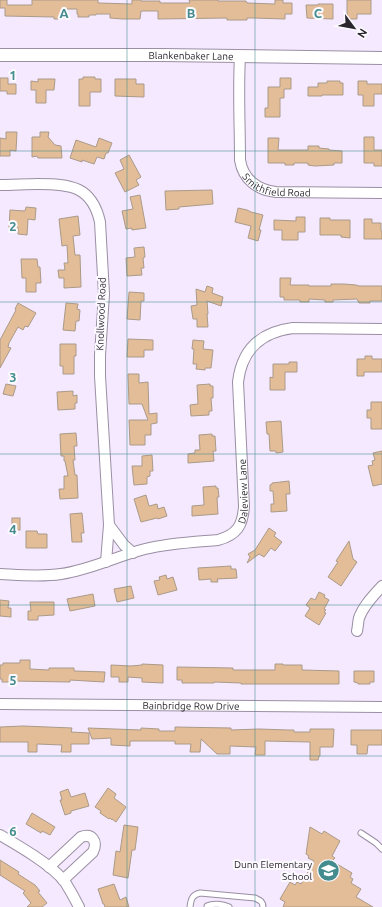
<svg xmlns="http://www.w3.org/2000/svg" width="382" height="907" viewBox="0 0 382 907" font-family="Ubuntu,sans-serif">
<style>
.building{fill:#e3bd97;stroke:#ab9a89}
.lines{fill:none;stroke-linecap:round;stroke-linejoin:round}
.service-casing{stroke:#9a8fa3;stroke-width:7}
.minor-casing{stroke:#9a8fa3;stroke-width:12}
.tertiary-casing{stroke:#9a8fa3;stroke-width:14}
.service{stroke:#fff;stroke-width:5}
.minor{stroke:#fff;stroke-width:10}
.tertiary{stroke:#fff;stroke-width:12}
.grid{fill:none;stroke:#448c8e;stroke-width:1;stroke-opacity:0.55}
.labels{text-anchor:middle;dominant-baseline:central;stroke-width:4;stroke-linejoin:round;paint-order:stroke}
.street-label{font-size:10px;fill:#2a262e;stroke:#fdfaff}
.poi-label{font-size:10px;fill:#2a262e;stroke:#fdfaff;text-anchor:end}
.grid-label{font-size:13px;text-anchor:middle;font-weight:bold;fill:#448c8e;stroke:#fdfaff;stroke-width:4;stroke-linejoin:round;paint-order:stroke}
</style>
<rect width="100%" height="100%" fill="#f4e9ff"/>
<!-- building -->
<g class="building">
<polygon points="0,0 7,0 7,5 32,5 32,0 98,0 98,3 99,3 132,4 132,0 141,0 141,1 160,1 160,3 190,3 189,0 218,0 218,1 246,1 247,3 275,4 275,0 283,0 283,3 292,3 292,14 285,14 285,19 254,18 247,18 247,20 227,20 227,18 158,19 158,11 141,11 140,19 122,19 110,18 110,14 96,14 96,15 89,15 89,17 78,17 78,14 77,14 77,9 62,9 62,19 54,19 54,17 5,16 5,8 0,8"/>
<polygon points="347,0 371,0 371,14 357,14 357,19 347,19"/>
<polygon points="318,4 333,4 333,19 307,18 306,5 318,5"/>
<polygon points="83,77 95,77 95,79 101,79 101,92 90,92 90,106 79,106 79,79 83,79"/>
<polygon points="0,78 8,78 8,84 16,84 16,94 7,94 7,91 0,91"/>
<polygon points="280,78 291,78 291,89 284,89 284,98 280,98 280,117 265,117 265,108 268,108 268,87 280,87"/>
<polygon points="38,79 55,79 54,90 46,90 46,103 36,103 36,90 31,90 31,81 38,82"/>
<polygon points="115,79 136,79 136,84 144,84 144,97 115,96"/>
<polygon points="327,81 340,81 340,83 343,83 343,95 322,95 322,96 308,96 308,87 318,87 318,83 327,83"/>
<polygon points="358,81 367,81 367,84 382,84 382,94 374,94 374,106 363,106 363,95 358,95"/>
<polygon points="6,132 17,132 16,151 10,150 10,156 0,156 0,138 6,139"/>
<polygon points="40,132 49,132 48,137 55,145 61,146 62,158 38,158 37,156 32,157 32,137 40,137"/>
<polygon points="364,137 374,137 374,150 382,150 382,166 374,166 374,163 364,163"/>
<polygon points="99,138 112,143 108,153 106,153 104,159 97,157 94,164 82,160 82,162 70,158 76,140 96,147"/>
<polygon points="268,138 279,138 278,150 308,150 308,146 319,146 319,148 329,149 329,150 342,151 342,163 334,163 334,165 315,166 308,165 308,163 294,163 294,165 285,165 285,163 268,163"/>
<polygon points="129,155 141,177 136,180 139,185 125,192 115,173 124,169 120,160"/>
<polygon points="212,190 213,204 179,207 179,209 166,210 165,191"/>
<polygon points="140,195 146,228 132,230 132,228 126,229 122,211 133,209 130,197"/>
<polygon points="26,207 36,208 35,220 28,219 27,235 18,234 18,228 9,228 10,210 25,211"/>
<polygon points="238,208 247,210 251,212 263,215 259,230 261,230 258,241 248,238 251,226 235,222"/>
<polygon points="78,216 80,235 73,236 75,255 80,255 81,287 64,288 64,278 59,278 58,270 65,270 64,263 68,263 67,245 62,246 59,219"/>
<polygon points="296,217 305,217 305,232 298,232 298,240 282,240 282,230 274,230 274,220 296,221"/>
<polygon points="320,218 330,218 330,220 350,220 350,238 341,237 341,235 320,235"/>
<polygon points="364,219 372,219 372,223 381,223 381,231 382,231 382,239 364,239"/>
<polygon points="144,247 145,257 143,258 144,268 141,268 142,275 127,276 126,258 135,257 134,248"/>
<polygon points="21,259 37,259 38,267 40,267 41,283 36,283 36,292 26,292 26,278 22,278"/>
<polygon points="280,278 291,278 290,285 309,285 309,286 331,286 331,284 344,284 356,285 359,286 382,286 382,301 370,301 370,303 359,303 357,299 333,300 333,302 325,302 325,300 309,299 309,302 300,302 300,300 284,300 284,297 280,297"/>
<polygon points="207,286 213,288 212,293 223,297 221,306 207,301 208,314 207,314 208,327 197,327 197,319 193,319 191,306 197,305 196,289 205,292"/>
<polygon points="129,292 144,293 144,301 141,301 140,320 127,319"/>
<polygon points="18,303 36,313 28,327 25,326 23,330 18,327 9,343 8,347 11,348 0,368 0,340 16,310 15,309"/>
<polygon points="66,303 78,304 77,309 80,310 79,321 76,321 75,331 63,330"/>
<polygon points="128,339 153,340 153,350 144,350 144,357 127,357"/>
<polygon points="193,340 204,341 203,349 213,350 211,368 205,368 205,370 196,369 197,364 193,364 194,349 192,349"/>
<polygon points="60,344 76,344 76,356 74,356 74,374 63,374 63,366 60,366"/>
<polygon points="365,356 372,356 372,359 382,359 382,372 364,372 364,376 357,376 357,359 365,359"/>
<polygon points="289,362 297,362 297,372 285,372 285,390 270,390 270,377 273,378 273,364 289,364"/>
<polygon points="128,374 139,374 139,383 148,382 149,414 157,413 157,423 151,424 151,435 145,435 145,445 130,445 129,420 148,420 142,404 129,404"/>
<polygon points="6,384 16,386 13,396 3,394"/>
<polygon points="210,384 210,386 213,386 213,398 211,398 212,411 209,411 209,415 191,416 190,405 198,404 197,385"/>
<polygon points="73,391 73,396 77,395 77,403 75,403 75,409 58,410 57,392"/>
<polygon points="371,402 382,402 382,429 371,429 371,418 367,418 367,410 371,410"/>
<polygon points="281,421 283,452 276,453 276,451 270,451 269,434 267,434 266,422"/>
<polygon points="76,433 77,446 74,446 75,460 73,460 75,475 77,475 78,498 60,499 59,489 64,489 64,476 68,476 65,461 64,461 64,456 61,456 60,434"/>
<polygon points="212,434 212,436 215,436 216,451 213,451 214,461 188,463 188,454 195,453 195,450 200,450 199,435"/>
<polygon points="382,451 382,484 373,486 368,466 373,465 372,461 375,460 373,453"/>
<polygon points="152,455 153,471 150,471 150,476 147,477 147,484 134,485 132,466 142,466 142,456"/>
<polygon points="289,481 290,494 286,494 287,511 271,512 271,504 274,504 273,491 270,491 270,485 272,484 272,483"/>
<polygon points="216,486 216,488 218,488 219,497 217,497 218,514 192,516 192,506 204,505 203,487"/>
<polygon points="146,495 149,506 157,504 158,509 164,507 167,516 158,519 157,518 141,522 134,499"/>
<polygon points="82,513 84,533 81,533 82,542 72,542 70,514"/>
<rect x="12" y="518" width="8" height="12"/>
<polygon points="269,528 276,533 274,536 282,542 275,551 271,548 264,557 259,554 247,563 250,557 248,554 255,550"/>
<polygon points="26,531 37,531 38,534 47,534 47,548 26,548"/>
<polygon points="349,541 353,559 357,562 341,586 328,577 338,562 336,561"/>
<polygon points="231,566 231,569 236,569 237,578 217,579 218,582 211,582 211,579 199,580 198,568"/>
<polygon points="166,575 167,579 173,577 177,590 158,595 154,581 160,580 159,577"/>
<polygon points="131,586 134,598 117,602 114,589"/>
<polygon points="319,592 325,595 324,597 329,600 324,609 326,610 324,612 326,613 319,625 305,616 310,608 306,605 311,598 315,600"/>
<polygon points="93,594 95,606 70,611 67,599"/>
<polygon points="0,600 9,601 8,608 11,608 11,617 0,616"/>
<polygon points="30,602 54,602 54,615 38,616 38,620 28,620 28,611 31,611"/>
<polygon points="20,660 30,660 30,669 49,670 49,668 74,668 74,671 105,672 104,682 70,680 70,682 11,681 11,682 2,682 2,679 0,679 0,665 3,665 3,663 20,663"/>
<polygon points="142,664 163,665 163,683 142,682 142,678 128,677 128,682 119,682 119,677 111,677 111,665 131,666 142,665"/>
<polygon points="275,664 283,664 283,665 302,665 302,670 339,671 339,684 241,684 241,683 214,682 214,683 182,683 182,680 177,680 177,667 233,668 233,670 275,670"/>
<polygon points="354,671 374,671 374,682 370,682 370,684 358,684 358,683 354,682"/>
<polygon points="23,726 72,728 71,732 89,733 89,744 71,744 71,752 61,752 62,745 37,744 37,752 28,752 28,742 0,742 0,727"/>
<polygon points="175,727 231,728 231,730 259,729 288,730 294,730 294,732 310,732 310,729 334,729 333,747 320,747 320,756 319,756 318,760 310,760 310,742 265,741 265,755 255,755 256,747 230,746 230,754 217,754 201,739 200,752 190,752 191,744 175,744 175,741 130,741 130,746 111,745 111,738 92,739 88,728 141,730 141,728 159,729 159,731 175,731"/>
<polygon points="351,730 382,730 382,745 368,745 367,754 357,754 357,745 351,745"/>
<polygon points="108,788 116,794 114,798 126,807 116,822 112,819 112,820 110,818 109,819 100,813 101,811 95,807"/>
<polygon points="68,789 71,797 85,793 89,806 71,811 71,813 65,815 60,800 62,800 60,792"/>
<polygon points="32,813 55,827 50,835 42,831 41,833 26,824"/>
<polygon points="124,825 138,827 135,850 132,850 128,878 113,875 116,851 120,852"/>
<polygon points="310,827 322,834 324,831 340,841 332,856 335,858 332,861 352,873 350,877 353,879 351,883 361,889 356,897 373,907 283,907 285,902 280,899 290,882 295,885 297,882 301,884 314,861 308,858 309,856 306,854"/>
<polygon points="0,860 19,872 18,874 35,885 40,891 38,892 47,903 42,907 27,907 31,903 23,893 25,891 0,875"/>
<polygon points="114,884 120,900 126,897 129,907 105,907 104,904 103,904 98,889"/>
</g>
<g class="lines">
<defs>
<g id="service">
<polyline points="361,833 376,843 382,849"/>
<path d="M 190,907 C 191,899 192,895 200,893 L 255,898 C 259,900 263,901 263,907"/>
<path d="M 207,907 L 207,906 C 213,903 223,904 229,907"/>
</g>
<g id="minor">
<path id="s1" d="M 240,56 C 238,91 240,125 240,160 C 243,179 257,190 276,192 L 382,193"/>
<path d="M 0,185 C 13,185 25,184 38,184 C 70,184 92,186 100,222 L 104,294 L 100,355 L 100,376 L 109,525 L 106,562"/>
<polyline points="109,525 124,545 133,553"/>
<path id="s2" d="M 0,574 C 20,575 41,577 61,574 C 90,570 117,556 145,549 C 169,543 194,542 218,540 C 237,535 243,525 244,506 L 238,382 C 242,349 261,332 293,328 L 382,329"/>
<path d="M 357,631 C 358,627 358,622 359,618 C 363,606 374,595 382,586"/>
<path id="s3" d="M 0,704 L 382,707"/>
<path d="M 0,835 C 19,846 52,865 65,882 C 70,890 75,899 79,907"/>
<path d="M 49,867 L 81,837 C 92,833 98,841 93,852 L 63,880"/>
</g>
<g id="tertiary">
<path id="s4" d="M 0,55 L 163,55 L 382,58"/>
</g>
</defs>
<!-- service casing -->
<use href="#service" class="service-casing"/>
<!-- minor casing -->
<use href="#minor" class="minor-casing"/>
<!-- tertiary casing -->
<use href="#tertiary" class="tertiary-casing"/>
<!-- service -->
<use href="#service" class="service"/>
<!-- minor -->
<use href="#minor" class="minor"/>
<!-- tertiary -->
<use href="#tertiary" class="tertiary"/>
</g>
<!-- grid -->
<path class="grid" d="M 127,0 L 127,907M 255,0 L 255,907M 0,151 L 382,151M 0,302 L 382,302M 0,454 L 382,454M 0,605 L 382,605M 0,756 L 382,756"/>
<!-- icons -->
<defs>
<symbol id="school-disc" viewBox="-11 -11 22 22"><circle r="9.5" fill="#448c8e" stroke="#fdfaff"/><path d="M0-5L7-2L0 1L-7-2ZM-4 1L0 2.5L4 1V4Q0 6-4 4Z" fill="#fff"/></symbol>
</defs>
<g fill-rule="evenodd">
<use href="#school-disc" x="316" y="858" width="25" height="25"/>
</g>
<g class="labels">
<!-- street labels -->
<g class="street-label">
<text stroke="none"><textPath href="#s4" startOffset="191">Blankenbaker Lane</textPath></text>
<text stroke="none"><textPath href="#s1" startOffset="155">Smithfield Road</textPath></text>
<text transform="translate(101 314) rotate(-88)">Knollwood Road</text>
<text stroke="none"><textPath href="#s2" startOffset="284">Daleview Lane</textPath></text>
<text stroke="none"><textPath href="#s3" startOffset="191">Bainbridge Row Drive</textPath></text>
</g>
<!-- poi labels -->
<g class="poi-label">
<text x="312" y="864">Dunn Elementary<tspan x="312" dy="12">School</tspan></text>
</g>
</g>
<g class="grid-label">
<text x="64" y="18">A</text>
<text x="191" y="18">B</text>
<text x="318" y="18">C</text>
<text x="13" y="80">1</text>
<text x="13" y="231">2</text>
<text x="13" y="382">3</text>
<text x="13" y="534">4</text>
<text x="13" y="685">5</text>
<text x="13" y="836">6</text>
</g>
<!-- north arrow -->
<g transform="translate(354 28) rotate(122)" stroke="#fdfaff" stroke-width="3" paint-order="stroke">
<path d="M0-3L7 15L0 10L-7 15Z" fill="#2a262e"/>
<text y="-6" font-size="11" font-weight="bold" text-anchor="middle" fill="#2a262e">N</text>
</g>
</svg>
